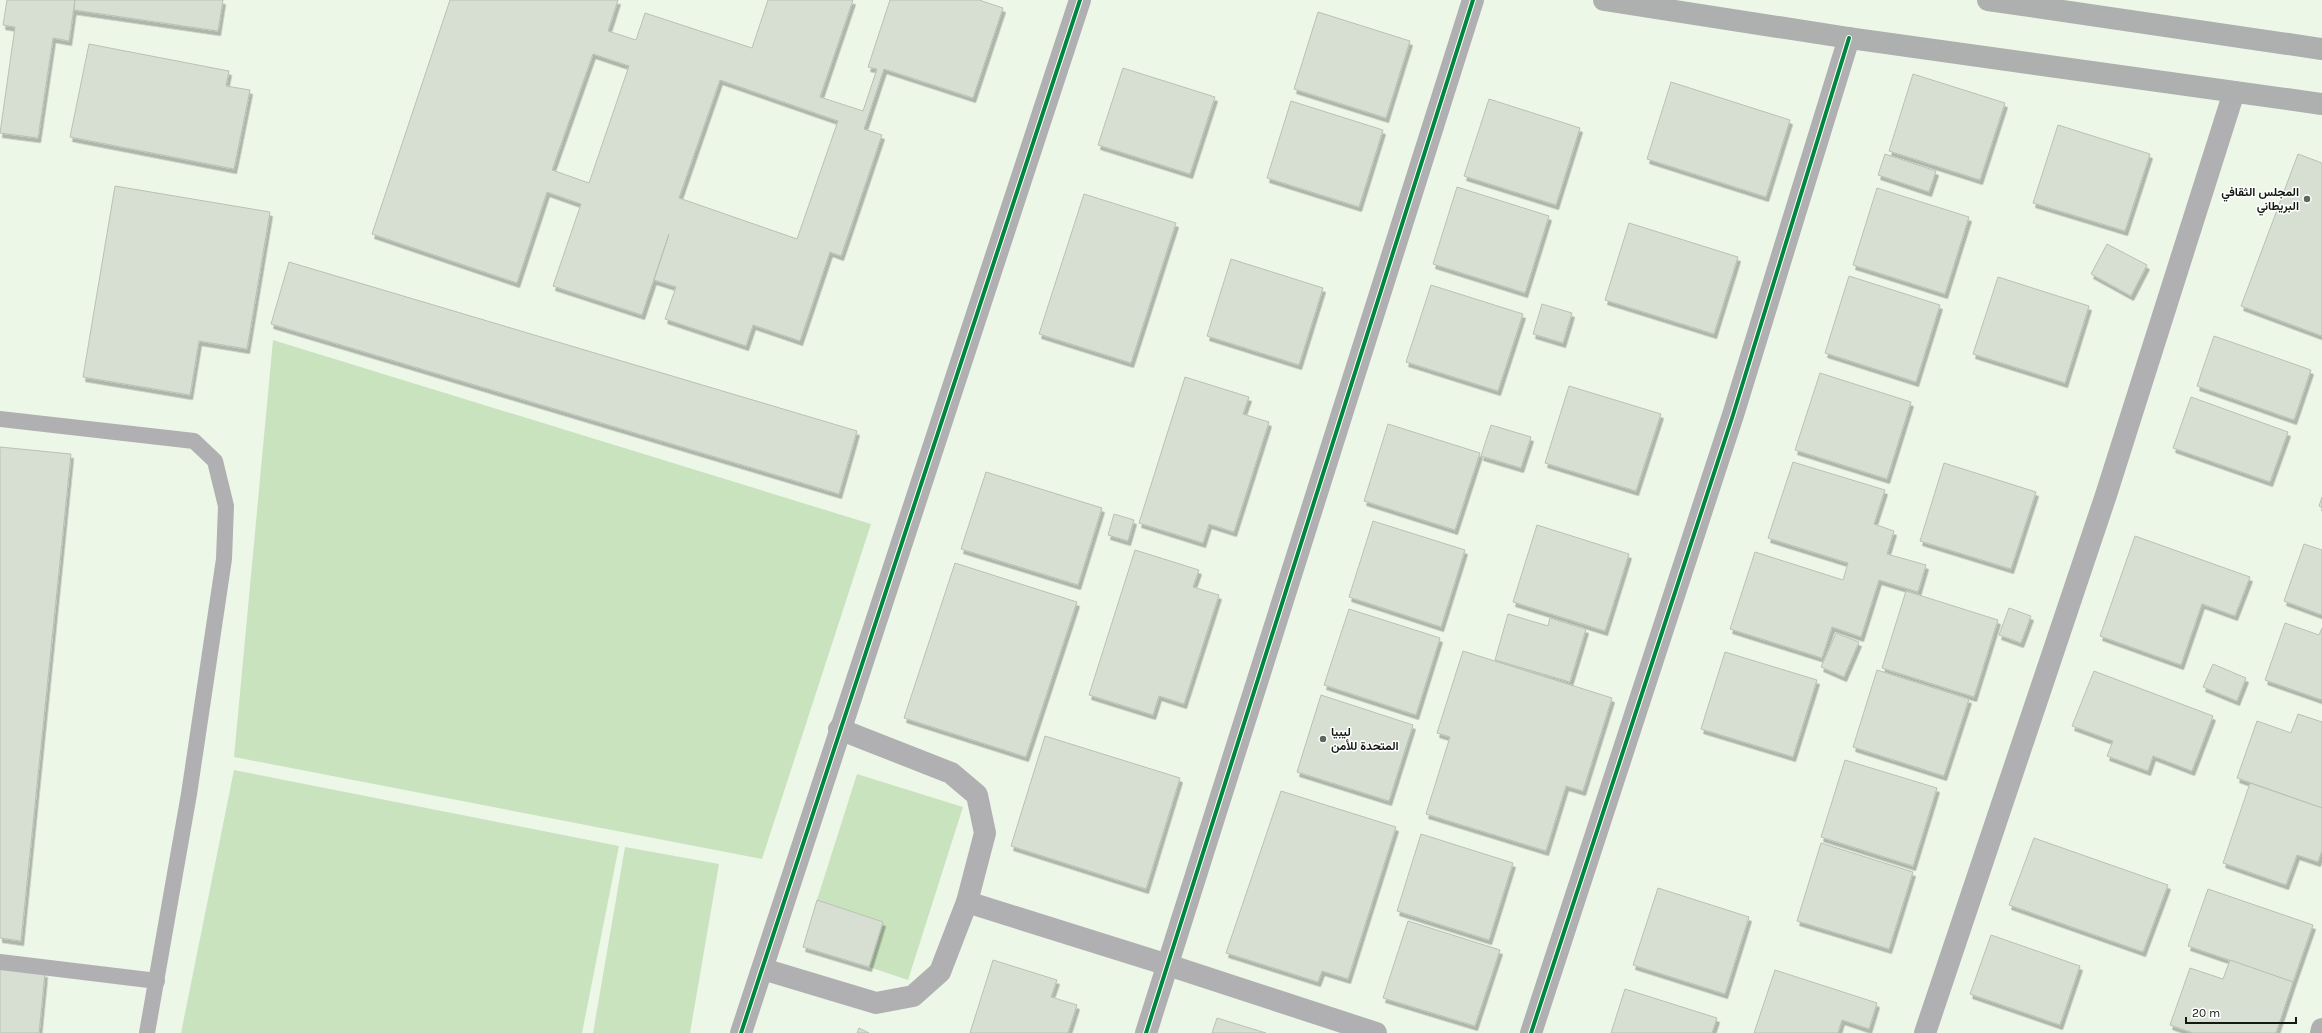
<svg xmlns="http://www.w3.org/2000/svg" width="2322" height="1033" viewBox="0 0 2322 1033" font-family="Karla,Vazirmatn,sans-serif">
<style>
.green{fill:#cae3bf}
.building{fill:#d7dfd3;stroke:#b9c1b5;fill-rule:evenodd;filter:url(#shadow)}
.lines{fill:none;stroke-linecap:round;stroke-linejoin:round}
.lane{stroke:#b0b0b2;stroke-width:16}
.street{stroke:#b0b0b2;stroke-width:22}
.secondary{stroke:#aeb0b0;stroke-width:22}
.cycleway-casing{stroke:#fff;stroke-width:6}
.cycleway{stroke:#00873e;stroke-width:4}
.poi-dot{fill:#5f675c;stroke:#fff;stroke-width:1.5}
.labels{text-anchor:middle;dominant-baseline:central;stroke-width:3;stroke-linejoin:round;paint-order:stroke}
.poi-label{font-size:12px;font-weight:bold;fill:#131910;stroke:#fff;text-anchor:end}
</style>
<defs>
<filter id="shadow"><feDropShadow dx="2.5" dy="4.5" stdDeviation="0" flood-color="#0004"/></filter>
</defs>
<rect width="100%" height="100%" fill="#edf7e8"/>
<!-- green -->
<g class="green">
<polygon points="273,340 871,524 762,859 234,757"/>
<polygon points="234,770 619,846 582,1033 181,1033"/>
<polygon points="857,774 963,807 908,980 869,967 883,922 817,900"/>
<polygon points="625,847 719,864 690,1033 593,1033"/>
</g>
<!-- building -->
<g class="building">
<polygon points="7,0 75,0 69,41 53,38 38,138 0,133 15,27 3,25"/>
<polygon points="75,0 223,0 218,31 74,10"/>
<path d="M 450,0 L 618,0 L 608,31 L 636,40 L 645,13 L 752,48 L 768,0 L 853,0 L 820,97 L 863,111 L 877,69 L 868,67 L 890,0 L 979,0 L 1003,8 L 973,98 L 884,69 L 864,129 L 882,135 L 841,256 L 830,252 L 800,341 L 753,325 L 746,346 L 665,319 L 676,287 L 654,280 L 669,234 L 642,315 L 553,286 L 581,204 L 547,192 L 517,283 L 372,234 ZM 593,54 L 629,66 L 589,183 L 552,170 ZM 720,80 L 838,121 L 797,239 L 679,198 Z"/>
<polygon points="1318,12 1410,41 1386,118 1294,89"/>
<polygon points="89,44 229,71 226,86 250,90 234,169 70,137"/>
<polygon points="1123,68 1215,97 1190,174 1098,145"/>
<polygon points="1913,74 2005,103 1980,180 1889,151"/>
<polygon points="1671,82 1790,120 1766,197 1647,159"/>
<polygon points="1489,99 1580,128 1556,205 1464,176"/>
<polygon points="1291,101 1383,130 1359,207 1267,178"/>
<polygon points="2058,125 2150,154 2125,231 2033,203"/>
<polygon points="1885,154 1936,171 1929,192 1878,175"/>
<polygon points="2298,154 2322,163 2322,336 2241,306"/>
<polygon points="115,186 270,212 247,349 199,341 190,395 83,377"/>
<polygon points="1457,187 1549,216 1525,293 1433,264"/>
<polygon points="1877,188 1969,217 1945,294 1853,265"/>
<polygon points="1084,194 1176,223 1131,363 1039,334"/>
<polygon points="1629,223 1738,257 1714,334 1605,300"/>
<polygon points="2107,244 2147,265 2131,296 2091,274"/>
<polygon points="1231,259 1323,288 1299,365 1207,336"/>
<polygon points="289,262 857,431 839,494 271,324"/>
<polygon points="1849,276 1940,305 1916,382 1825,353"/>
<polygon points="1998,277 2089,306 2065,383 1973,354"/>
<polygon points="1431,285 1523,314 1498,391 1406,362"/>
<polygon points="1542,304 1572,313 1563,343 1533,334"/>
<polygon points="2214,336 2311,370 2294,420 2197,386"/>
<polygon points="1820,373 1911,402 1887,479 1795,450"/>
<polygon points="1185,377 1249,397 1243,414 1269,422 1234,532 1209,524 1203,543 1139,523"/>
<polygon points="1569,386 1661,414 1636,491 1545,463"/>
<polygon points="2191,397 2288,432 2270,482 2173,448"/>
<polygon points="1388,424 1480,453 1455,530 1364,501"/>
<polygon points="1491,425 1531,437 1521,468 1481,456"/>
<polygon points="0,447 71,454 21,941 0,938"/>
<polygon points="1793,462 1885,490 1874,524 1894,531 1887,554 1926,565 1918,592 1879,580 1861,637 1832,627 1822,658 1730,629 1755,552 1843,580 1848,563 1768,538"/>
<polygon points="1944,463 2036,492 2011,569 1920,541"/>
<polygon points="986,472 1102,508 1078,585 961,549"/>
<polygon points="2322,497 2322,508 2319,506"/>
<polygon points="1114,514 1134,520 1128,541 1108,535"/>
<polygon points="1373,521 1465,550 1441,627 1349,597"/>
<polygon points="1537,525 1629,554 1605,631 1513,602"/>
<polygon points="2135,536 2250,577 2235,616 2202,604 2181,665 2100,636"/>
<polygon points="2304,544 2322,550 2322,615 2284,601"/>
<polygon points="1135,550 1199,570 1193,587 1219,595 1184,704 1159,696 1153,715 1089,695"/>
<polygon points="955,563 1077,602 1026,757 904,718"/>
<polygon points="1906,591 1998,620 1974,697 1882,668"/>
<polygon points="2009,608 2031,616 2021,643 1999,635"/>
<polygon points="1349,609 1440,638 1416,715 1324,685"/>
<polygon points="1508,614 1548,626 1550,618 1586,629 1570,682 1495,660"/>
<polygon points="2285,623 2319,635 2322,628 2322,700 2265,680"/>
<polygon points="1836,633 1859,642 1844,677 1821,667"/>
<polygon points="1463,651 1612,698 1583,791 1566,786 1546,851 1426,814 1450,737 1437,733"/>
<polygon points="1725,652 1817,680 1793,757 1701,729"/>
<polygon points="2213,664 2246,678 2237,701 2203,687"/>
<polygon points="1877,670 1969,699 1944,776 1853,747"/>
<polygon points="2094,671 2213,716 2192,771 2153,756 2148,771 2107,756 2113,741 2072,726"/>
<polygon points="1321,695 1413,725 1389,801 1297,772"/>
<polygon points="2298,714 2322,722 2322,808 2237,778 2257,721 2291,733"/>
<polygon points="1045,736 1180,778 1146,889 1011,846"/>
<polygon points="1845,760 1937,788 1913,866 1821,837"/>
<polygon points="2250,783 2322,808 2322,850 2318,862 2297,855 2286,885 2223,863"/>
<polygon points="1281,791 1396,827 1348,979 1322,971 1318,982 1226,953"/>
<polygon points="1421,834 1513,863 1489,940 1397,911"/>
<polygon points="2034,838 2168,885 2143,952 2009,905"/>
<polygon points="1821,843 1913,872 1889,949 1797,921"/>
<polygon points="1658,888 1749,917 1725,994 1633,965"/>
<polygon points="2208,889 2313,925 2293,982 2188,946"/>
<polygon points="817,900 883,922 869,967 803,947"/>
<polygon points="1408,921 1500,950 1475,1026 1383,998"/>
<polygon points="1991,935 2080,966 2060,1025 1970,994"/>
<polygon points="993,960 1057,980 1051,997 1077,1005 1068,1033 970,1033"/>
<polygon points="2230,960 2293,982 2276,1033 2193,1033 2170,1025 2190,968 2223,979"/>
<polygon points="0,969 45,973 39,1033 0,1033"/>
<polygon points="1775,970 1877,1003 1869,1029 1842,1020 1838,1033 1754,1033"/>
<polygon points="1625,989 1717,1018 1712,1033 1611,1033"/>
<polygon points="1217,1018 1266,1033 1212,1033"/>
<polygon points="859,1028 869,1033 857,1033"/>
</g>
<g class="lines">
<!-- lane -->
<g class="lane">
<polyline points="0,419 194,441 215,461 226,506 224,559 189,794 147,1033"/>
<polyline points="0,962 157,981"/>
</g>
<!-- street -->
<g class="street">
<polyline points="967,902 1168,965 1376,1033"/>
<polyline points="763,969 876,1003 913,996 940,972 967,902 985,833 977,795 951,773 839,729"/>
<polyline points="741,1033 1080,0"/>
<polyline points="1146,1033 1473,0"/>
<polyline points="1531,1033 1733,415 1849,38"/>
<polyline points="1925,1033 2106,495 2234,92"/>
<polyline points="2321,1033 2322,1029"/>
</g>
<!-- secondary -->
<g class="secondary">
<polyline points="1604,0 1849,38 2322,104"/>
<polyline points="1988,0 2322,49"/>
</g>
<defs>
<g id="cycleway">
<polyline points="741,1033 1080,0"/>
<polyline points="1146,1033 1473,0"/>
<polyline points="1531,1033 1733,415 1849,38"/>
</g>
</defs>
<!-- cycleway casing -->
<use href="#cycleway" class="cycleway-casing"/>
<!-- cycleway -->
<use href="#cycleway" class="cycleway"/>
</g>
<!-- markers -->
<g class="poi-dot">
<circle cx="2307" cy="199" r="4"/>
<circle cx="1323" cy="739" r="4"/>
</g>
<g class="labels">
<!-- poi labels -->
<g class="poi-label">
<text x="2299" y="192">المجلس الثقافي<tspan x="2299" dy="14">البريطاني</tspan></text>
<text x="1331" y="732" text-anchor="start">ليبيا<tspan x="1331" dy="14">المتحدة للأمن</tspan></text>
</g>
</g>
<!-- scale -->
<path d="M2186 1017v6h110v-6" fill="none" stroke="#131910" stroke-width="2"/>
<text x="2192" y="1017" font-size="12" fill="#131910" stroke="#ffffff" stroke-width="3" paint-order="stroke">20 m</text>
</svg>
